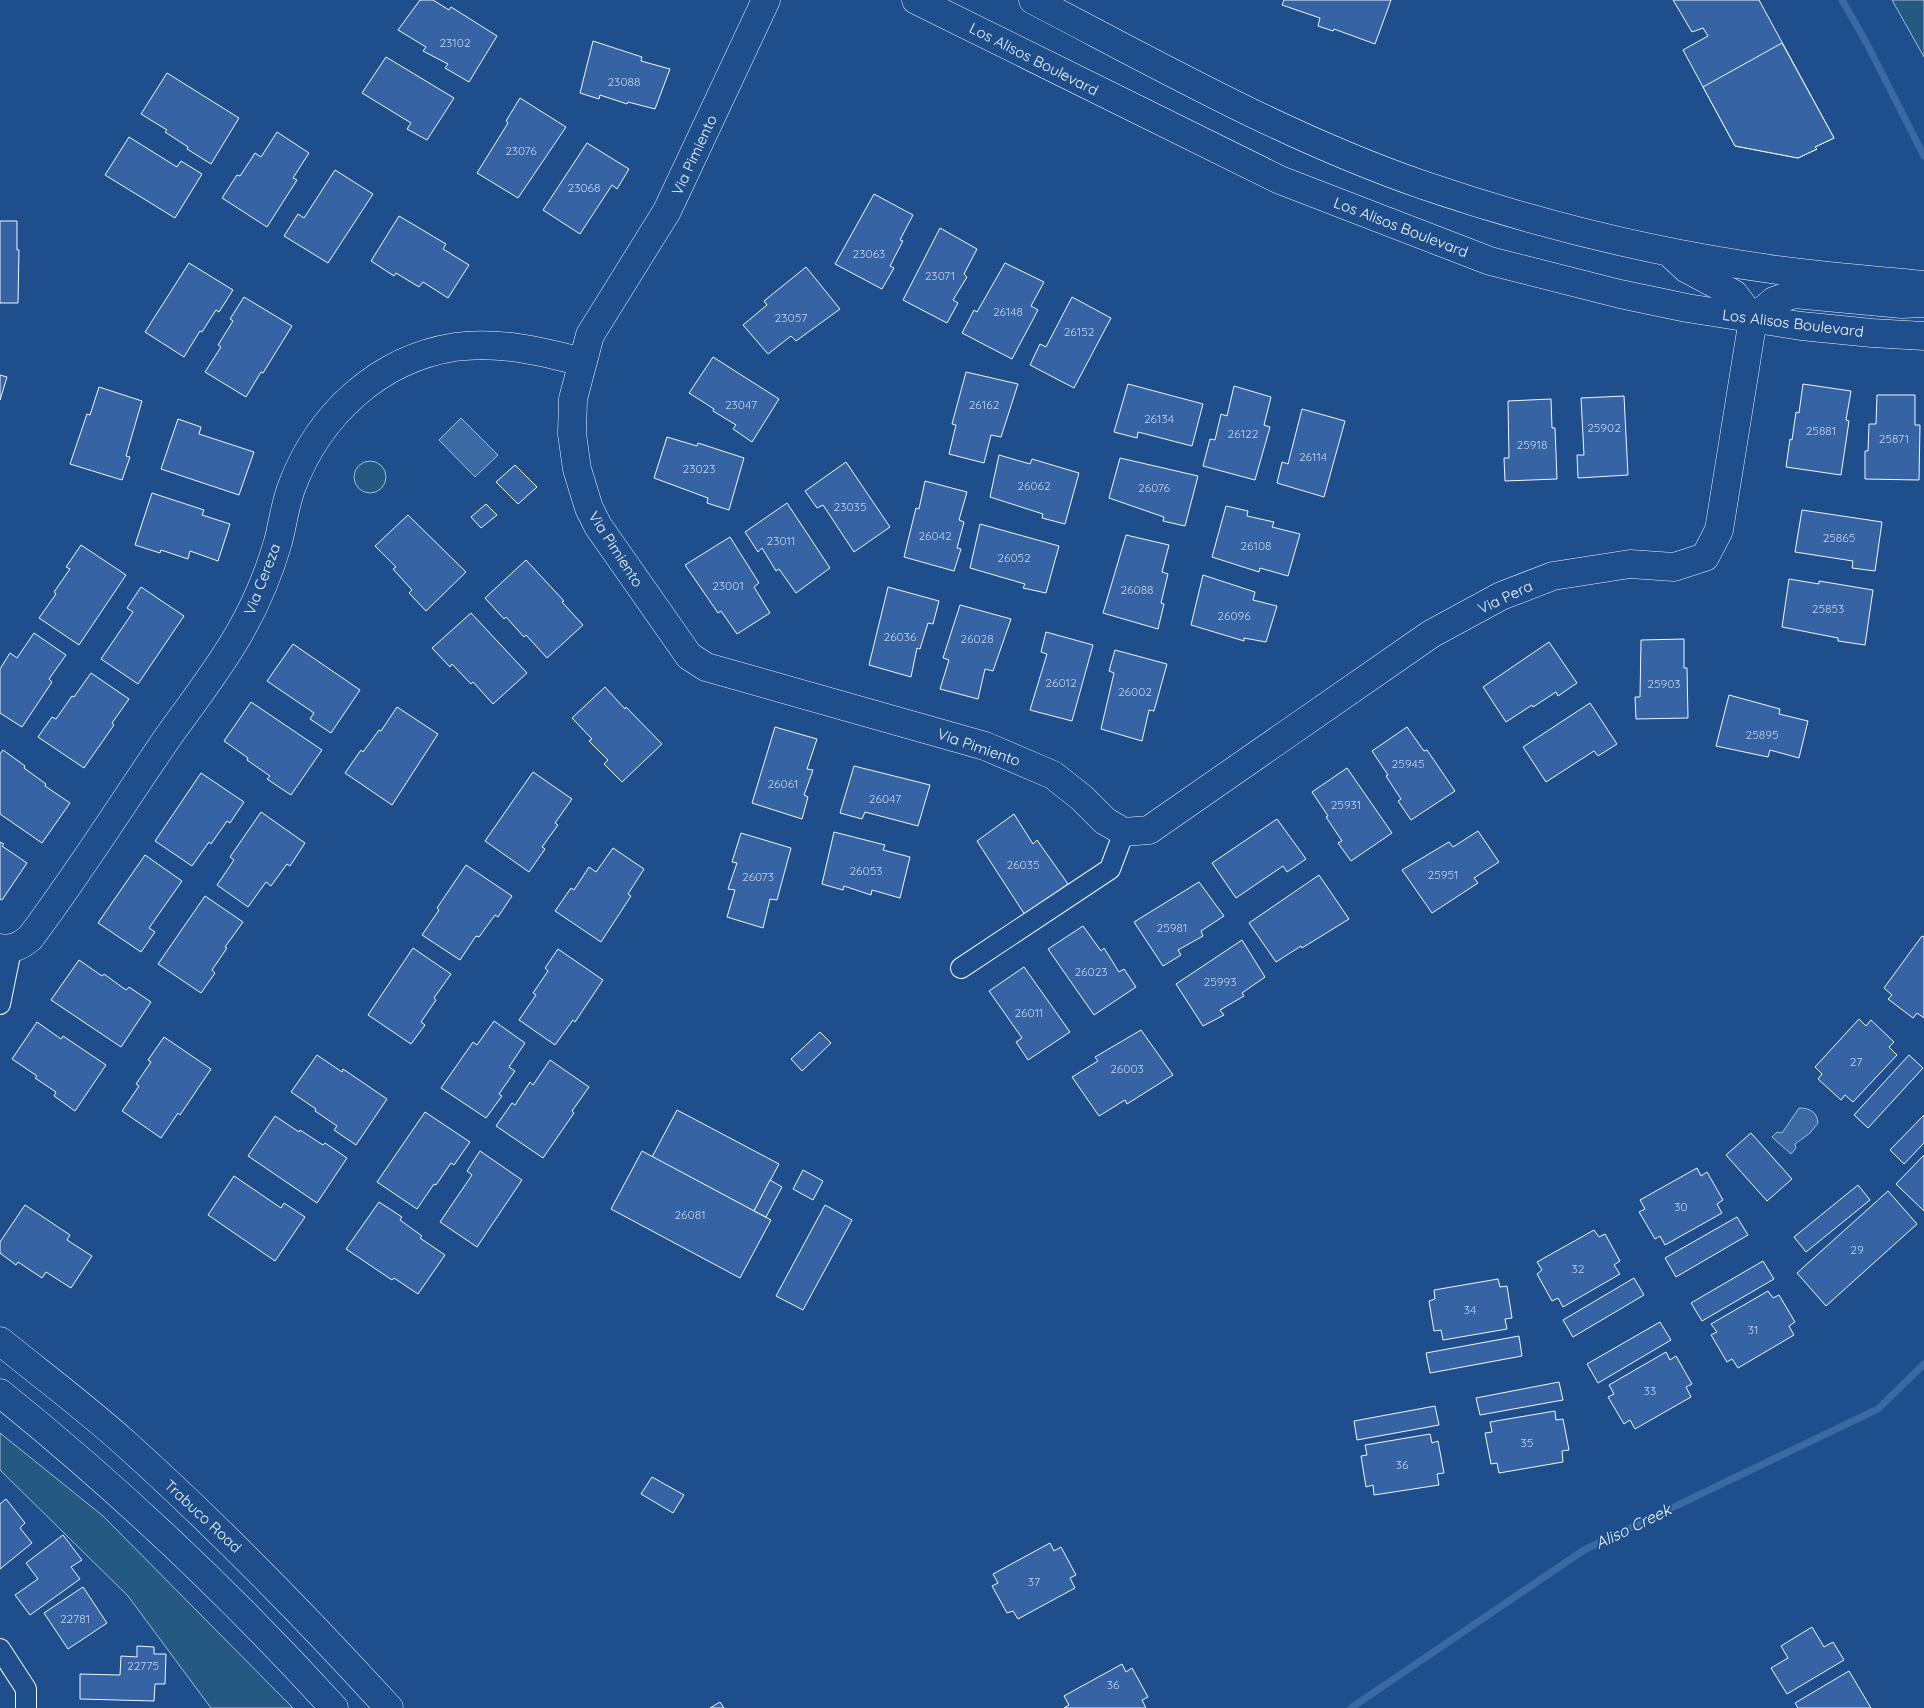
<svg xmlns="http://www.w3.org/2000/svg" width="1924" height="1708" viewBox="0 0 1924 1708" font-family="Quicksand,sans-serif">
<style>
.green{fill:#245a82;stroke:#a8bbd7}
.water{fill:#3b69a3;stroke:#a8bbd7}
.lines{fill:none;stroke-linecap:round;stroke-linejoin:round}
.stream{stroke:#3b69a3;stroke-width:7}
.building{fill:#3563a3;stroke:#f2f6ff}
.street-casing{stroke:#f2f6ff;stroke-width:22}
.secondary-casing{stroke:#f2f6ff;stroke-width:29}
.primary-casing{stroke:#f2f6ff;stroke-width:29}
.street{stroke:#1f4e8c;stroke-width:20}
.secondary{stroke:#1f4e8c;stroke-width:28}
.primary{stroke:#1f4e8c;stroke-width:28}
.labels{text-anchor:middle;dominant-baseline:central;stroke-width:4;stroke-linejoin:round;paint-order:stroke}
.number-label{font-size:12px;fill:#c3d1e8}
.street-label{font-size:15px;fill:#f2f6ff;stroke:#1f4e8c}
.water-label{font-size:16px;font-style:italic;fill:#f2f6ff;stroke:#1f4e8c}
</style>
<rect width="100%" height="100%" fill="#1f4e8c"/>
<!-- green -->
<g class="green">
<polygon points="1892,0 1924,0 1924,57"/>
<circle cx="370" cy="477" r="16"/>
<polygon points="0,1433 103,1516 293,1708 211,1708 128,1596 0,1470"/>
</g>
<!-- water -->
<g class="water">
<polygon points="461,418 498,455 475,477 439,440"/>
<path d="M 1799,1108 C 1810,1108 1817,1112 1818,1123 L 1810,1133 L 1795,1144 L 1796,1148 L 1791,1154 L 1772,1137 L 1777,1132 L 1782,1133 Z"/>
</g>
<g class="lines">
<!-- stream -->
<g class="stream">
<polyline points="1842,0 1866,42 1924,156"/>
<polyline points="1351,1708 1584,1550 1878,1409 1924,1364"/>
</g>
</g>
<!-- building -->
<g class="building">
<polygon points="420,0 433,0 449,10 451,7 497,36 469,82 445,68 448,64 423,51 426,47 398,30"/>
<polygon points="1284,0 1391,0 1375,44 1334,29 1333,31 1318,26 1320,18 1282,5"/>
<polygon points="1673,0 1759,0 1834,138 1815,147 1817,149 1798,158 1735,146 1683,50 1708,36 1703,28 1692,32"/>
<polygon points="593,41 642,57 641,61 670,69 655,109 628,102 627,104 600,95 599,99 580,93"/>
<polygon points="1782,43 1834,138 1815,147 1817,149 1798,158 1735,146 1703,87"/>
<polygon points="386,57 454,98 427,140 407,129 411,123 362,93"/>
<polygon points="167,73 239,118 211,164 187,149 188,147 165,132 167,130 141,114"/>
<polygon points="520,98 566,127 518,198 477,173 508,123 506,121"/>
<polygon points="277,132 309,153 293,178 297,180 267,227 222,198 237,175 240,176 255,153 261,157"/>
<polygon points="129,137 177,167 181,161 202,174 175,218 105,175"/>
<polygon points="587,143 629,169 617,189 612,185 580,234 543,210"/>
<polygon points="335,170 373,194 328,263 284,236 298,214 304,218"/>
<polygon points="874,194 913,215 900,240 903,241 890,266 894,268 882,289 835,264"/>
<polygon points="399,216 446,244 443,249 469,265 448,298 423,282 419,287 396,273 394,276 371,261"/>
<polygon points="0,221 17,221 17,250 19,250 18,303 0,303"/>
<polygon points="940,228 977,249 964,274 967,277 953,300 958,303 947,323 903,300"/>
<polygon points="189,263 233,290 219,312 216,310 202,332 200,331 184,357 145,332"/>
<polygon points="1005,263 1044,282 1031,306 1038,310 1012,359 962,333 974,310 977,312"/>
<polygon points="806,267 840,309 796,341 791,336 768,354 743,325 767,305 764,301"/>
<polygon points="244,297 292,326 263,373 261,372 246,397 205,372 221,347 218,345 233,321 230,319"/>
<polygon points="1072,297 1111,318 1074,388 1030,365 1040,344 1046,347"/>
<polygon points="713,357 779,399 752,442 733,429 736,425 713,411 714,409 689,393"/>
<polygon points="966,372 1018,384 1001,437 991,435 984,463 949,454 956,425 952,424"/>
<polygon points="0,375 7,377 0,400"/>
<polygon points="1128,384 1203,404 1192,446 1138,432 1137,438 1114,432"/>
<polygon points="1803,384 1851,391 1846,420 1849,421 1841,475 1786,467 1790,439 1792,440 1796,412 1799,413"/>
<polygon points="1234,386 1271,397 1264,425 1270,427 1255,480 1203,466 1210,439 1215,440 1221,414 1227,416"/>
<polygon points="99,387 142,401 126,456 130,457 122,480 70,464 87,414 90,415"/>
<polygon points="1877,395 1915,395 1915,425 1920,425 1919,480 1865,479 1865,451 1868,451 1869,424 1876,424"/>
<polygon points="1624,396 1628,475 1578,478 1577,455 1584,455 1581,398"/>
<polygon points="1551,399 1552,428 1555,428 1557,479 1505,481 1504,458 1509,458 1508,401"/>
<polygon points="1302,409 1345,421 1324,497 1277,483 1282,462 1288,464"/>
<polygon points="178,419 201,427 199,434 254,452 239,495 161,469"/>
<polygon points="667,437 697,446 698,443 744,458 729,510 707,503 708,498 654,478"/>
<polygon points="999,455 1030,464 1032,459 1079,473 1065,524 1042,518 1043,514 990,497"/>
<polygon points="1120,458 1198,476 1185,526 1163,521 1164,517 1109,498"/>
<polygon points="846,462 890,527 854,552 823,505 817,508 805,491"/>
<polygon points="515,465 537,487 518,504 496,482"/>
<polygon points="925,481 967,492 959,520 964,522 957,548 961,549 954,571 904,557 916,508 919,509"/>
<polygon points="152,493 204,510 202,515 230,524 218,561 190,551 188,559 161,550 160,553 135,545"/>
<polygon points="787,503 830,568 796,593 779,569 776,571 762,548 758,552 745,532"/>
<polygon points="486,504 497,515 481,528 471,517"/>
<polygon points="1226,506 1248,511 1247,516 1274,522 1272,527 1300,534 1288,576 1260,568 1259,572 1212,557"/>
<polygon points="1802,510 1882,522 1875,571 1852,568 1853,561 1795,552"/>
<polygon points="408,515 466,572 426,611 409,593 412,590 393,569 396,567 375,546"/>
<polygon points="980,524 1059,546 1046,593 1023,588 1025,584 970,568"/>
<polygon points="1126,535 1169,545 1162,572 1168,574 1161,603 1164,604 1158,629 1103,613"/>
<polygon points="730,537 759,583 754,587 770,613 737,634 721,611 718,613 685,565"/>
<polygon points="81,545 126,575 79,645 39,618 56,594 54,592 70,569 66,567"/>
<polygon points="526,560 564,601 562,602 583,625 547,658 526,635 524,637 506,617 504,619 485,598"/>
<polygon points="1203,575 1255,592 1253,600 1277,606 1266,642 1244,638 1244,641 1191,625"/>
<polygon points="1789,579 1819,584 1819,581 1873,590 1865,645 1838,641 1838,638 1782,627"/>
<polygon points="141,587 184,616 138,684 101,659 133,612 127,608"/>
<polygon points="888,587 939,601 933,624 928,623 920,649 917,648 911,677 869,665"/>
<polygon points="960,605 1011,619 993,671 985,669 978,699 940,689 949,660 943,658"/>
<polygon points="471,613 527,673 493,704 473,682 471,684 452,664 450,667 432,648"/>
<polygon points="1046,632 1093,645 1072,721 1030,710 1047,654 1041,652"/>
<polygon points="34,633 66,655 49,679 52,682 22,727 0,713 0,669 10,653 17,658"/>
<polygon points="1684,639 1684,668 1687,668 1688,718 1636,719 1635,697 1640,697 1641,640"/>
<polygon points="1549,642 1577,683 1558,696 1556,692 1533,707 1532,705 1506,722 1483,687"/>
<polygon points="293,644 360,690 331,733 310,719 314,713 267,681"/>
<polygon points="1115,650 1167,664 1154,711 1149,710 1142,741 1101,729 1114,673 1109,671"/>
<polygon points="91,673 129,699 112,723 114,725 84,768 38,737 52,717 56,719 72,696 74,697"/>
<polygon points="605,687 625,709 626,707 662,744 622,782 604,764 608,760 589,741 592,739 572,718"/>
<polygon points="1729,695 1780,709 1779,714 1808,721 1799,758 1770,750 1768,757 1716,746"/>
<polygon points="251,702 322,750 291,795 267,779 270,776 247,760 248,758 224,741"/>
<polygon points="1590,703 1617,744 1598,756 1594,751 1546,782 1523,747"/>
<polygon points="397,707 438,734 392,805 345,773 361,750 363,752 379,730 381,731"/>
<polygon points="775,727 817,739 807,769 813,770 804,795 808,797 802,819 752,803"/>
<polygon points="1407,727 1424,751 1427,750 1455,791 1411,820 1398,801 1401,799 1386,776 1388,775 1372,751"/>
<polygon points="3,750 25,766 24,768 46,784 45,786 70,803 42,843 0,814 0,754"/>
<polygon points="854,766 930,785 918,826 865,812 862,819 840,813"/>
<polygon points="1347,768 1392,833 1351,861 1338,843 1342,841 1326,817 1328,816 1312,792"/>
<polygon points="533,772 572,799 555,823 558,825 542,847 545,849 529,872 485,841"/>
<polygon points="201,773 244,802 230,823 227,821 211,844 209,842 192,866 155,841"/>
<polygon points="261,812 305,843 290,866 287,864 271,886 266,882 248,907 217,885 234,860 230,857"/>
<polygon points="1014,814 1033,844 1037,840 1068,884 1025,915 977,841"/>
<polygon points="1277,819 1306,859 1287,872 1283,866 1236,898 1212,863"/>
<polygon points="1478,831 1499,862 1474,878 1478,883 1432,913 1402,870 1449,842 1453,847"/>
<polygon points="834,832 885,845 883,850 910,857 900,898 872,890 871,895 844,886 843,890 822,884"/>
<polygon points="741,833 791,848 777,900 770,899 763,928 727,917 735,890 728,889 737,863 732,862"/>
<polygon points="0,842 4,844 2,846 27,863 2,900 0,899"/>
<polygon points="613,848 644,869 628,894 631,896 601,942 555,911 571,888 574,890 589,867 596,872"/>
<polygon points="145,855 182,881 149,928 155,932 141,952 98,923"/>
<polygon points="466,865 512,896 498,917 495,915 479,937 476,936 460,960 422,935 439,910 437,908"/>
<polygon points="1319,875 1349,919 1302,948 1301,946 1276,962 1249,923"/>
<polygon points="1199,882 1224,916 1201,931 1203,936 1178,950 1181,955 1163,966 1134,922"/>
<polygon points="205,896 243,922 225,947 227,948 212,970 215,973 201,993 158,964"/>
<polygon points="1083,926 1101,951 1104,948 1119,972 1124,969 1136,987 1094,1015 1048,949"/>
<polygon points="1922,936 1924,937 1924,1018 1917,1013 1913,1018 1888,999 1892,995 1884,988"/>
<polygon points="1242,940 1265,977 1242,993 1244,996 1220,1010 1224,1015 1203,1026 1176,984"/>
<polygon points="413,948 451,974 434,998 436,1000 421,1022 425,1025 411,1044 368,1015"/>
<polygon points="558,949 603,980 575,1022 573,1020 555,1045 519,1020 536,995 533,993 548,971 545,968"/>
<polygon points="79,960 102,976 104,974 126,990 129,987 151,1002 121,1047 51,1000"/>
<polygon points="1024,967 1070,1032 1028,1060 1016,1042 1022,1038 989,991"/>
<polygon points="1859,1019 1866,1026 1871,1020 1894,1042 1889,1047 1897,1055 1853,1102 1845,1095 1841,1100 1818,1079 1822,1074 1815,1067"/>
<polygon points="494,1021 525,1043 509,1067 515,1071 499,1094 502,1096 486,1118 441,1088 473,1042 477,1045"/>
<polygon points="37,1022 61,1039 63,1036 106,1065 75,1111 54,1096 56,1092 35,1078 37,1076 12,1059"/>
<polygon points="1141,1030 1173,1075 1127,1104 1125,1100 1099,1116 1072,1077 1098,1061 1095,1057"/>
<polygon points="820,1032 831,1043 802,1071 791,1059"/>
<polygon points="164,1037 211,1069 180,1115 178,1113 161,1138 122,1111 139,1086 136,1084 151,1062 148,1060"/>
<polygon points="317,1055 342,1072 343,1069 387,1099 356,1145 334,1130 337,1126 315,1111 316,1109 291,1092"/>
<polygon points="1909,1055 1923,1068 1868,1128 1854,1115"/>
<polygon points="550,1060 589,1087 572,1111 574,1113 543,1158 496,1126 512,1103 515,1105 530,1082 533,1085"/>
<polygon points="677,1110 779,1164 754,1211 652,1157"/>
<polygon points="425,1112 470,1142 454,1165 451,1163 436,1185 434,1184 417,1209 377,1182"/>
<polygon points="1924,1115 1924,1143 1904,1164 1890,1150"/>
<polygon points="275,1116 299,1132 300,1130 323,1145 325,1143 347,1158 317,1203 248,1156"/>
<polygon points="1751,1133 1792,1179 1767,1201 1726,1155"/>
<polygon points="480,1151 522,1180 477,1247 440,1222 472,1175 467,1171"/>
<polygon points="642,1151 771,1220 740,1278 611,1209"/>
<polygon points="1924,1155 1924,1211 1896,1184"/>
<polygon points="1697,1168 1701,1176 1707,1172 1723,1200 1717,1204 1722,1213 1665,1245 1660,1236 1655,1239 1639,1212 1645,1209 1640,1200"/>
<polygon points="803,1170 823,1181 813,1200 793,1189"/>
<polygon points="234,1176 281,1208 284,1203 305,1217 275,1261 208,1215"/>
<polygon points="770,1180 782,1187 766,1217 754,1211"/>
<polygon points="1858,1185 1870,1200 1806,1252 1794,1237"/>
<polygon points="1888,1191 1917,1224 1826,1306 1797,1273"/>
<polygon points="379,1202 402,1217 400,1220 422,1236 420,1238 445,1255 418,1294 394,1278 392,1280 346,1249"/>
<polygon points="25,1205 70,1235 67,1240 92,1256 71,1288 46,1272 42,1278 18,1262 16,1265 0,1253 0,1242"/>
<polygon points="825,1205 852,1220 803,1310 776,1296"/>
<polygon points="1737,1217 1748,1235 1676,1277 1665,1258"/>
<polygon points="1594,1230 1599,1237 1605,1234 1620,1261 1614,1265 1620,1274 1563,1307 1558,1298 1552,1301 1537,1274 1542,1270 1537,1262"/>
<polygon points="1763,1261 1774,1279 1702,1321 1691,1303"/>
<polygon points="1634,1278 1644,1295 1573,1337 1563,1320"/>
<polygon points="1498,1279 1500,1287 1507,1286 1512,1318 1505,1319 1507,1329 1443,1340 1441,1330 1434,1331 1429,1301 1435,1299 1434,1290"/>
<polygon points="1768,1291 1773,1298 1779,1295 1795,1322 1789,1326 1794,1335 1738,1368 1732,1359 1727,1362 1711,1335 1717,1332 1711,1324"/>
<polygon points="1660,1322 1671,1340 1598,1383 1587,1364"/>
<polygon points="1519,1336 1522,1356 1430,1373 1426,1353"/>
<polygon points="1666,1352 1670,1360 1676,1356 1692,1384 1686,1387 1691,1397 1635,1429 1630,1420 1624,1424 1608,1397 1614,1394 1609,1385"/>
<polygon points="1559,1382 1563,1400 1480,1415 1476,1398"/>
<polygon points="1435,1406 1439,1425 1357,1440 1354,1421"/>
<polygon points="1555,1411 1556,1420 1563,1419 1569,1450 1562,1451 1563,1462 1499,1473 1497,1463 1491,1464 1485,1433 1492,1432 1490,1422"/>
<polygon points="1430,1434 1432,1443 1438,1441 1444,1473 1437,1474 1439,1485 1374,1495 1373,1485 1366,1487 1361,1456 1367,1455 1365,1445"/>
<polygon points="652,1477 684,1495 673,1513 641,1494"/>
<polygon points="6,1499 25,1523 20,1528 32,1543 0,1569 0,1504"/>
<polygon points="63,1535 82,1560 71,1567 80,1579 30,1615 15,1595 38,1579 26,1563"/>
<polygon points="1050,1543 1054,1551 1061,1547 1076,1575 1070,1578 1075,1588 1018,1619 1013,1611 1007,1613 992,1586 998,1583 993,1574"/>
<polygon points="83,1587 107,1623 68,1649 44,1613"/>
<polygon points="1812,1627 1824,1647 1833,1642 1844,1660 1787,1694 1771,1668 1788,1658 1781,1646"/>
<polygon points="137,1646 154,1647 154,1654 166,1654 165,1684 155,1684 154,1701 80,1699 80,1674 120,1675 121,1656 137,1657"/>
<polygon points="1122,1664 1126,1672 1132,1668 1148,1697 1142,1700 1146,1708 1064,1708 1069,1705 1064,1696"/>
<polygon points="1849,1671 1871,1708 1798,1708 1795,1703"/>
<polygon points="720,1702 724,1708 710,1708"/>
</g>
<g class="lines">
<defs>
<g id="street">
<polyline points="961,968 1110,869 1124,832"/>
<polyline points="0,1004 11,950"/>
<polyline points="0,1649 26,1689 26,1708"/>
</g>
<g id="secondary">
<polyline points="766,0 667,211 590,335 573,399 572,434 577,469 589,508 598,526 689,656 706,667 985,746 1053,775 1082,798 1105,821 1124,832 1149,830 1431,634 1501,596 1553,576 1630,564 1674,567 1705,557 1719,530 1753,319"/>
<polyline points="916,0 1280,180 1490,261 1620,294 1687,308 1801,326 1872,333 1924,336"/>
<path d="M 1033,0 C 1160,66 1287,138 1423,185 C 1543,226 1675,258 1801,273 C 1842,278 1883,281 1924,285"/>
<polyline points="1673,256 1687,269 1734,294 1753,319 1774,301 1794,294 1902,304 1924,303"/>
<path d="M 0,948 C 13,950 20,946 30,938 C 79,873 122,804 168,737 C 193,702 219,669 240,632 C 256,604 269,573 278,542 C 283,523 285,504 292,486 C 319,415 378,359 455,347 C 498,341 541,351 582,362"/>
</g>
<g id="primary">
<path d="M 0,1341 C 42,1375 86,1408 126,1444 C 219,1528 305,1616 389,1708"/>
<path d="M 0,1393 C 119,1489 231,1595 334,1708"/>
</g>
</defs>
<!-- street casing -->
<use href="#street" class="street-casing"/>
<!-- secondary casing -->
<use href="#secondary" class="secondary-casing"/>
<!-- primary casing -->
<use href="#primary" class="primary-casing"/>
<!-- street -->
<use href="#street" class="street"/>
<!-- secondary -->
<use href="#secondary" class="secondary"/>
<!-- primary -->
<use href="#primary" class="primary"/>
</g>
<g class="labels">
<!-- number labels -->
<g class="number-label">
<text x="455" y="42">23102</text>
<text x="624" y="81">23088</text>
<text x="521" y="150">23076</text>
<text x="584" y="187">23068</text>
<text x="869" y="253">23063</text>
<text x="940" y="275">23071</text>
<text x="1008" y="311">26148</text>
<text x="791" y="317">23057</text>
<text x="1079" y="331">26152</text>
<text x="741" y="404">23047</text>
<text x="984" y="404">26162</text>
<text x="1159" y="418">26134</text>
<text x="1604" y="427">25902</text>
<text x="1821" y="430">25881</text>
<text x="1243" y="433">26122</text>
<text x="1894" y="438">25871</text>
<text x="1532" y="444">25918</text>
<text x="1313" y="456">26114</text>
<text x="699" y="468">23023</text>
<text x="1034" y="485">26062</text>
<text x="1154" y="487">26076</text>
<text x="850" y="506">23035</text>
<text x="935" y="535">26042</text>
<text x="1839" y="537">25865</text>
<text x="781" y="540">23011</text>
<text x="1256" y="545">26108</text>
<text x="1014" y="557">26052</text>
<text x="728" y="585">23001</text>
<text x="1137" y="589">26088</text>
<text x="1828" y="608">25853</text>
<text x="1234" y="615">26096</text>
<text x="900" y="636">26036</text>
<text x="977" y="638">26028</text>
<text x="1061" y="682">26012</text>
<text x="1664" y="683">25903</text>
<text x="1135" y="691">26002</text>
<text x="1762" y="734">25895</text>
<text x="1408" y="763">25945</text>
<text x="783" y="783">26061</text>
<text x="885" y="798">26047</text>
<text x="1346" y="804">25931</text>
<text x="1023" y="864">26035</text>
<text x="866" y="870">26053</text>
<text x="1443" y="874">25951</text>
<text x="758" y="876">26073</text>
<text x="1172" y="927">25981</text>
<text x="1091" y="971">26023</text>
<text x="1220" y="981">25993</text>
<text x="1029" y="1012">26011</text>
<text x="1856" y="1061">27</text>
<text x="1127" y="1068">26003</text>
<text x="1681" y="1206">30</text>
<text x="690" y="1214">26081</text>
<text x="1857" y="1249">29</text>
<text x="1578" y="1268">32</text>
<text x="1470" y="1309">34</text>
<text x="1753" y="1329">31</text>
<text x="1650" y="1390">33</text>
<text x="1527" y="1442">35</text>
<text x="1402" y="1464">36</text>
<text x="1034" y="1581">37</text>
<text x="75" y="1618">22781</text>
<text x="143" y="1665">22775</text>
<text x="1113" y="1684">36</text>
</g>
<!-- street labels -->
<g class="street-label">
<text transform="translate(1034 59) rotate(27)">Los Alisos Boulevard</text>
<text transform="translate(694 155) rotate(-65)">Via Pimiento</text>
<text transform="translate(1401 227) rotate(21)">Los Alisos Boulevard</text>
<text transform="translate(1793 323) rotate(7)">Los Alisos Boulevard</text>
<text transform="translate(616 549) rotate(57)">Via Pimiento</text>
<text transform="translate(262 579) rotate(-69)">Via Cereza</text>
<text transform="translate(1505 597) rotate(-25)">Via Pera</text>
<text transform="translate(979 747) rotate(19)">Via Pimiento</text>
<text transform="translate(203 1516) rotate(43)">Trabuco Road</text>
</g>
<!-- water labels -->
<g class="water-label">
<text transform="translate(1633 1526) rotate(-26)">Aliso Creek</text>
</g>
</g>
</svg>
